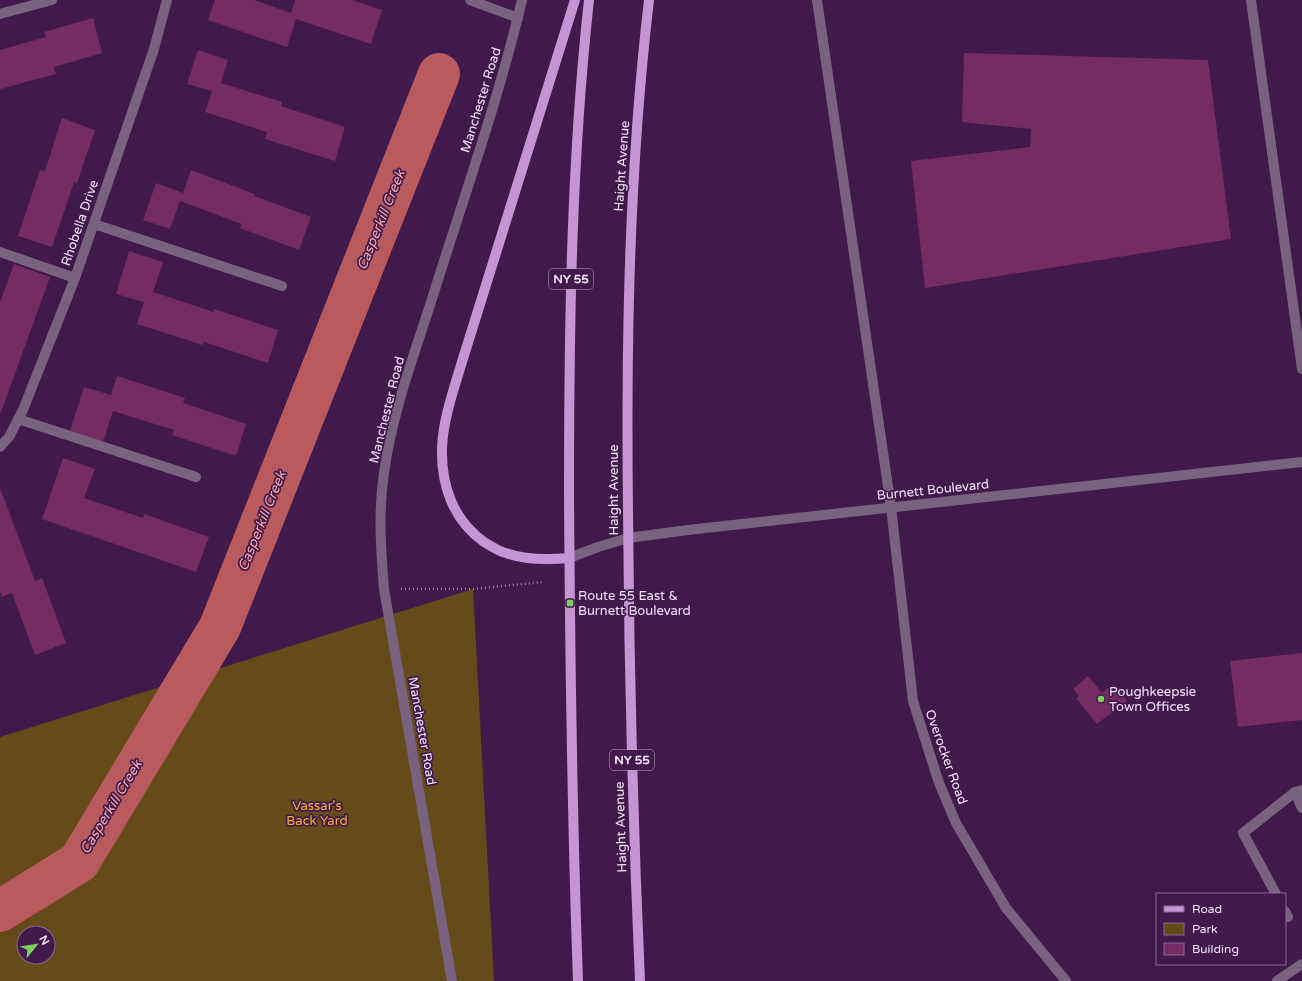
<svg xmlns="http://www.w3.org/2000/svg" width="1302" height="981" viewBox="0 0 1302 981" font-family="'Varela Round',sans-serif">
<style>
.green{fill:#654a1a;fill-rule:evenodd}
.lines{fill:none;stroke-linecap:round;stroke-linejoin:round}
.river{stroke:#b95a5f;stroke-width:42}
.building{fill:#742c62}
.path{stroke:#9e81a6;stroke-width:2.5;stroke-dasharray:1 3;stroke-linecap:butt}
.minor{stroke:#796280;stroke-width:10}
.major{stroke:#c594d3;stroke-width:10}
.poi-dot{fill:#78d259;stroke:#411a4b;stroke-width:1.5}
.labels{text-anchor:middle;dominant-baseline:central;stroke-width:3.5;stroke-linejoin:round;paint-order:stroke}
.shield{fill:#411a4b;stroke:#c0a7c7;stroke-width:1}
.shield-label{font-size:12px;font-weight:bold;fill:#f6e3fc}
.street-label{font-size:13px;fill:#f6e3fc;stroke:#411a4b}
.poi-label{font-size:13px;fill:#f6e3fc;stroke:#411a4b;text-anchor:start}
.park-label{font-size:13px;fill:#f3b133;stroke:#411a4b}
.water-label{font-size:14px;font-style:italic;fill:#f5a8a9;stroke:#411a4b}
</style>
<rect width="100%" height="100%" fill="#411a4b"/>
<!-- green -->
<path class="green" d="M 473,589 L 494,981 L 0,981 L 0,737 ZM 24,933 L 48,933 L 48,957 L 24,957 Z"/>
<g class="lines">
<!-- river -->
<polyline class="river" points="0,911 79,862 220,627 439,74"/>
</g>
<!-- building -->
<g class="building">
<polygon points="215,0 254,0 291,13 295,0 352,0 382,10 371,44 296,19 287,47 208,20"/>
<polygon points="93,18 102,53 54,67 56,74 0,89 0,50 46,37 44,32"/>
<polygon points="198,50 228,60 221,83 282,102 281,106 345,127 335,161 265,139 267,132 205,112 212,91 187,84"/>
<polygon points="964,53 1208,60 1231,239 925,288 911,161 1030,147 1031,129 962,122"/>
<polygon points="62,118 95,130 77,183 74,182 52,247 18,236 40,170 45,171"/>
<polygon points="191,170 255,194 254,196 311,217 299,250 240,228 242,224 180,201 170,229 143,220 156,183 183,193"/>
<polygon points="129,251 163,262 153,292 214,312 214,309 278,330 268,363 204,342 203,345 137,324 144,302 116,294"/>
<polygon points="14,264 50,277 1,412 0,412 0,302"/>
<polygon points="117,376 185,398 183,403 246,424 236,456 172,435 174,430 113,411 103,442 70,431 84,387 111,395"/>
<polygon points="63,458 95,469 84,498 143,518 144,514 209,537 196,572 42,519"/>
<polygon points="0,488 35,581 42,578 66,643 35,655 12,593 2,597 0,591"/>
<polygon points="1302,653 1302,720 1238,727 1230,661"/>
<polygon points="1088,676 1102,693 1113,684 1127,701 1097,724 1076,698 1079,696 1073,689"/>
</g>
<g class="lines">
<!-- path -->
<polyline class="path" points="401,589 473,589 543,582"/>
<!-- minor -->
<g class="minor">
<polyline points="470,0 518,18"/>
<polyline points="817,0 891,507 913,701 939,783 956,823 1006,908 1066,981"/>
<polyline points="1251,0 1302,369"/>
<polyline points="0,14 52,0"/>
<polyline points="94,224 282,286"/>
<polyline points="0,252 75,278"/>
<polyline points="18,419 196,477"/>
<polyline points="0,447 9,437 23,410 75,278 154,49 167,0"/>
<polyline points="569,558 598,547 628,538 688,530 1302,462"/>
<polyline points="1302,790 1295,792 1302,808"/>
<polyline points="1276,894 1243,833 1295,792"/>
<polyline points="1285,911 1288,917"/>
<path d="M 452,981 L 384,589 C 381,550 378,512 384,473 C 392,414 413,358 431,302 C 462,202 498,102 522,0"/>
<polyline points="1277,981 1302,964"/>
</g>
<!-- major -->
<g class="major">
<path d="M 569,558 C 548,560 526,560 506,553 C 498,551 491,546 484,542 C 453,520 441,485 442,448 C 443,420 453,392 461,365 L 575,0"/>
<path d="M 578,981 C 572,818 570,655 569,493 C 569,328 571,164 589,0"/>
<path d="M 640,981 C 633,825 629,669 628,512 C 626,341 629,170 649,0"/>
</g>
</g>
<!-- markers -->
<g class="poi-dot">
<rect x="566" y="599" width="8" height="8" rx="2"/>
<circle cx="1101" cy="699" r="4"/>
</g>
<g class="labels">
<!-- shield labels -->
<g class="shield">
<rect x="549" y="269" width="44" height="20" rx="3"/>
<rect x="610" y="750" width="44" height="20" rx="3"/>
</g>
<g class="shield-label">
<text x="571" y="279">NY 55</text>
<text x="632" y="760">NY 55</text>
</g>
<!-- street labels -->
<g class="street-label">
<text transform="translate(481 100) rotate(-73)">Manchester Road</text>
<text transform="translate(622 166) rotate(-86)">Haight Avenue</text>
<text transform="translate(80 223) rotate(-71)">Rhobella Drive</text>
<text transform="translate(387 410) rotate(-76)">Manchester Road</text>
<text transform="translate(614 490) rotate(-90)">Haight Avenue</text>
<text transform="translate(933 490) rotate(-6)">Burnett Boulevard</text>
<text transform="translate(422 731) rotate(80)">Manchester Road</text>
<text transform="translate(946 757) rotate(70)">Overocker Road</text>
<text transform="translate(621 827) rotate(-92)">Haight Avenue</text>
</g>
<!-- poi labels -->
<g class="poi-label">
<text x="578" y="596">Route 55 East &amp;<tspan x="578" dy="15">Burnett Boulevard</tspan></text>
<text x="1109" y="692">Poughkeepsie<tspan x="1109" dy="15">Town Offices</tspan></text>
</g>
<!-- park labels -->
<g class="park-label">
<text x="317" y="806">Vassar's<tspan x="317" dy="15">Back Yard</tspan></text>
</g>
<!-- water labels -->
<g class="water-label">
<text transform="translate(381 220) rotate(-68)">Casperkill Creek</text>
<text transform="translate(262 521) rotate(-68)">Casperkill Creek</text>
<text transform="translate(111 807) rotate(-59)">Casperkill Creek</text>
</g>
</g>
<!-- legend -->
<rect x="1156" y="893" width="130" height="72" fill="#411a4b" stroke="#896a92"/>
<rect x="1164" y="906" width="20" height="6" fill="#c594d3" stroke="#896a92"/>
<text x="1192" y="913" font-size="12" fill="#f6e3fc">Road</text>
<rect x="1164" y="923" width="20" height="12" fill="#654a1a" stroke="#896a92"/>
<text x="1192" y="933" font-size="12" fill="#f6e3fc">Park</text>
<rect x="1164" y="943" width="20" height="12" fill="#742c62" stroke="#896a92"/>
<text x="1192" y="953" font-size="12" fill="#f6e3fc">Building</text>
<!-- north arrow -->
<g transform="translate(36 945) rotate(60)"><circle r="19" fill="#411a4b" stroke="#896a92"/>
<path d="M0-3L7 15L0 10L-7 15Z" fill="#78d259"/>
<text y="-6" font-size="11" font-weight="bold" text-anchor="middle" fill="#f6e3fc">N</text>
</g>
</svg>
